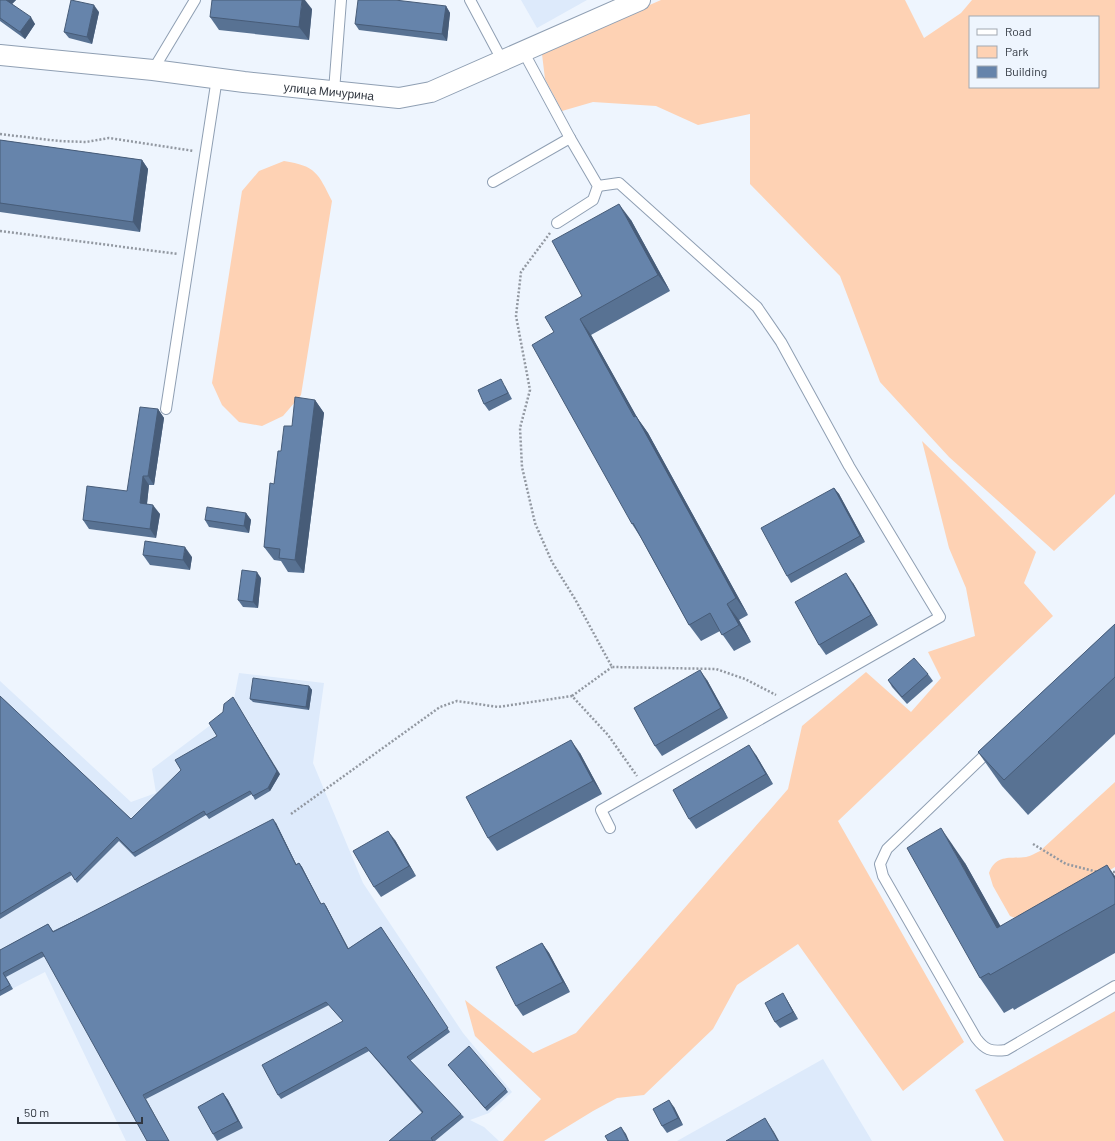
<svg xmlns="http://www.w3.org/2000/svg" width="1115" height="1141" viewBox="0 0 1115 1141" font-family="Barlow,sans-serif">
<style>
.built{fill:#ddeafb}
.green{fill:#fed2b4;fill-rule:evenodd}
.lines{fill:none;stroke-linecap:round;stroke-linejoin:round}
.lane-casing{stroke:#8f9fb3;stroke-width:12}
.street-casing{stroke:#8f9fb3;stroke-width:22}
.path{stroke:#9298a1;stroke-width:2.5;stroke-dasharray:2 2;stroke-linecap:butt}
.lane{stroke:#fff;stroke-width:10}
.street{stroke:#fff;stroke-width:20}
.wall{fill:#587293}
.shaded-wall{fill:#475c78}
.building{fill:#6684ab;stroke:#475c78}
.labels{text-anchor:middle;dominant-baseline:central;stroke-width:3.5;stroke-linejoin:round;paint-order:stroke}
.street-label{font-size:12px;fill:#313740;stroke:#eef5fe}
</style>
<rect width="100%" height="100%" fill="#eef5fe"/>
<!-- built -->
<g class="built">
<polygon points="521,0 587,0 537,28"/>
<polygon points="239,673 324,683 313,763 363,883 463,1033 512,1092 489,1113 470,1120 484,1127 499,1141 126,1141 45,972 0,995 0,681 131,802 156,793 152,769 232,709"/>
<polygon points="823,1059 872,1141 677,1141"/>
</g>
<!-- green -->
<g class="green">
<path d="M 661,0 L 905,0 L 924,38 L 961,13 L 972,0 L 1115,0 L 1115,494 L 1054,551 L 949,457 L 880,382 L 840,276 L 750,184 L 750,114 L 698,125 L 656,106 L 593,102 L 562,111 L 545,79 L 542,54 L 556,46 ZM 970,17 L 1098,17 L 1098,87 L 970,87 Z"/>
<path d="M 284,161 C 316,166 318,173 332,201 L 301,395 L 283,416 L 262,426 L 239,422 L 222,405 L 212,383 L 242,191 L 259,171 Z"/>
<polygon points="922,441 1036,552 1024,583 1053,616 838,821 964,1042 903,1091 798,944 737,985 713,1029 644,1095 617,1098 593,1111 544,1141 503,1141 541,1099 475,1036 465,1000 533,1053 576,1033 788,789 802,726 866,672 911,712 941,678 928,652 975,636 966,588 949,548"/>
<path d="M 1115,782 L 1115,867 L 1031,917 L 1015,918 L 1010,916 L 993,886 L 989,873 C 996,854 1010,859 1026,857 C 1031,856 1035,853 1040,851 Z"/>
<polygon points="1115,1011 1115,1141 1004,1141 975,1090"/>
</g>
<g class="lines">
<defs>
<g id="lane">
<polyline points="470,0 502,60"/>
<polyline points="523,51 570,138 598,186 593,200 557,223"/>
<polyline points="153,70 195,0"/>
<polyline points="334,91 341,0"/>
<polyline points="493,182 570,138"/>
<polyline points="598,186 619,183 757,307 781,342 849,466 940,617 601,810 610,828"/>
<polyline points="166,409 217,78"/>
<path d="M 991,749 L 887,849 L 880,864 L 883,876 L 976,1038 C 985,1050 991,1052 1006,1050 L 1115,986"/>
</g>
<g id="street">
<path id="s1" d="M 0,55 L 153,70 L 244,82 L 399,98 L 431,92 L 640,0"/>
</g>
</defs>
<!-- lane casing -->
<use href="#lane" class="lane-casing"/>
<!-- street casing -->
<use href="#street" class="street-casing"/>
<!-- path -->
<g class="path">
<polyline points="0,134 59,141 86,142 109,138 194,151"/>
<polyline points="0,231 178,254"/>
<polyline points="550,233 521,272 516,316 530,390 520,428 522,467 535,523 552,562 575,599 612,667 716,669 745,679 776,695"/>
<polyline points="572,696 612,667"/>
<polyline points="291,814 440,707 457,701 498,707 572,696 608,735 637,776"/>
<polyline points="1033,844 1066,864 1098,872"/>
<polyline points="1109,872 1115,872"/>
</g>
<!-- lane -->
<use href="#lane" class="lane"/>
<!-- street -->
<use href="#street" class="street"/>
</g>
<!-- wall -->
<g class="wall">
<polygon points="0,0 16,0 12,4 35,24 25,39 0,21"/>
<polygon points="446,6 450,13 447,41 359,30 355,24"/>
<polygon points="312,9 309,40 219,30 210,17"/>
<polygon points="99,12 92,44 69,38 64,32"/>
<polygon points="0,140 142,160 148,169 140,232 0,212"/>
<polygon points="631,220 670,291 591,335 636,416 648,433 748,615 739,620 751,642 734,651 720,631 701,641 689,625 641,538 632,524 554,332 582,296"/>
<polygon points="505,386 512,399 489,411 484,404"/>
<polygon points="315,400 324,413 304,573 288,572 281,561 274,560 264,547 274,484 281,451 292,426"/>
<polygon points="158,409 164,418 154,485 149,485 147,504 160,514 156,538 89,529 83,520 127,491"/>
<polygon points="834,488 839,494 865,542 791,583 787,576"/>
<polygon points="246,513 251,520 249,533 209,527 205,520"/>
<polygon points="143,555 192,557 190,570 150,565"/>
<polygon points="261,578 258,608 243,607 238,600"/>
<polygon points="853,583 878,625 826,655 819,645"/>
<polygon points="1115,624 1115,734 1028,815 1002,786 978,752"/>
<polygon points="928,674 933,681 907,704 892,687 888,680"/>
<polygon points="707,680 728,718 662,756 655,746"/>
<polygon points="309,686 312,690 309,710 253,702 250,699"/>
<polygon points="0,696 131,819 280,774 270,791 255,800 252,794 209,819 206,815 135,857 119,841 77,883 72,875 0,919"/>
<polygon points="580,753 602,794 497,851 488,838"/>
<polygon points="756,755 773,784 696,829 689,819"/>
<polygon points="276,823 296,864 299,863 302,867 321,904 326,906 348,949 381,927 450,1032 410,1061 461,1114 464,1117 435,1141 389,1141 422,1113 369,1051 281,1099 278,1095 343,1021 329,1005 146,1099 45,956 6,977 13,989 0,996 0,950 48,924 53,931"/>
<polygon points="395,840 416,876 381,897 374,887"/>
<polygon points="965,863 1000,926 1115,876 1115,953 1014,1010 1013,1008 1004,1013 980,978"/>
<polygon points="542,943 549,953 570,992 523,1016 516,1006"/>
<polygon points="787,1000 798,1019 780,1028 775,1022"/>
<polygon points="448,1065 506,1089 508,1092 487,1111"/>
<polygon points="223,1093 228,1100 243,1128 217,1141 213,1134"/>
<polygon points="674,1107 683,1125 667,1133 662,1126"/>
</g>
<!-- shaded-wall -->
<g class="shaded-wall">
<polygon points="6,0 16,0 10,6"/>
<polygon points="302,0 305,0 312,9 309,40 299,27"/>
<polygon points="94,5 99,12 92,44 87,37"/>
<polygon points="446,6 450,13 447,41 442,34"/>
<polygon points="31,17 35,24 25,39 20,32"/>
<polygon points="142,160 148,169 140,232 133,222"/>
<polygon points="619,204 631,220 670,291 658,275"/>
<polygon points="580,319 591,335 642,426 636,416 648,433 748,615 736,598"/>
<polygon points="315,400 324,413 304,573 295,560"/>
<polygon points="158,409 164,418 154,485 148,476"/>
<polygon points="143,476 149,485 146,512 140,503"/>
<polygon points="834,488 839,494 865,542 860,536"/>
<polygon points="153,505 160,514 156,538 150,529"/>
<polygon points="246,513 251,520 249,533 244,526"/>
<polygon points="185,547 192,557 190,570 183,560"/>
<polygon points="257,572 261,578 258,608 253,602"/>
<polygon points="846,573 853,583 878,625 871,615"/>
<polygon points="727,604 739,620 751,642 739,625"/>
<polygon points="700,670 707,680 728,718 721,708"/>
<polygon points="309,686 312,690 309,710 306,707"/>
<polygon points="235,701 280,774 270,791 268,788"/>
<polygon points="571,740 580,753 602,794 593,781"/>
<polygon points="749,745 756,755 773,784 766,774"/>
<polygon points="273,819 276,823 298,868 296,865"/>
<polygon points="941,828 965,863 1019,959 997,928"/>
<polygon points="388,831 395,840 416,876 409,866"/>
<polygon points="299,863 302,867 323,908 321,904"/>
<polygon points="1107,865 1115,876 1115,879"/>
<polygon points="324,903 326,906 351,953 348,949"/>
<polygon points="542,943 549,953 570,992 563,982"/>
<polygon points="783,993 787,1000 798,1019 793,1012"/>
<polygon points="223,1093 228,1100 243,1128 238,1121"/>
<polygon points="143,1095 146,1099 169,1141"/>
<polygon points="669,1100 674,1107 683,1125 678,1118"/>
<polygon points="765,1118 774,1132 779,1141 778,1141"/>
<polygon points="621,1127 626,1134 629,1141 628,1141"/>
</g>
<!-- building -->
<g class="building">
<polygon points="0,0 6,0 31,17 20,32 0,18"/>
<polygon points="71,0 94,5 87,37 64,32"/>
<polygon points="212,0 302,0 299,27 210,17"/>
<polygon points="358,0 395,0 446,6 442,34 355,24"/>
<polygon points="0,140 142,160 133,222 0,203"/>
<polygon points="619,204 658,275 580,319 634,417 636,416 736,598 727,604 739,625 722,635 710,613 689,625 633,523 632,524 532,345 554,332 545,317 582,296 552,241"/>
<polygon points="501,379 508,393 484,404 478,390"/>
<polygon points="295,397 315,400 295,560 279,558 280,549 264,547 270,483 274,484 278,451 281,451 284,426 292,426"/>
<polygon points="140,407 158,409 148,476 143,476 140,503 153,505 150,529 83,520 87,486 127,491"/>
<polygon points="834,488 860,536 787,576 761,528"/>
<polygon points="207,507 246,513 244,526 205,520"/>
<polygon points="145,541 185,547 183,560 143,555"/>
<polygon points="242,570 257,572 253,602 238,600"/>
<polygon points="846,573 871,615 819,645 795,602"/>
<polygon points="1115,624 1115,677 1004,780 978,752"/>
<polygon points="914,658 928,674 902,697 888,680"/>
<polygon points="700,670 721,708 655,746 634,708"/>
<polygon points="253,678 309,686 306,707 250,699"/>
<polygon points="0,696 131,819 181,770 175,760 217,736 209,723 223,712 224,704 233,697 277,771 268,788 253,796 250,791 206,815 204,811 133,853 117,837 75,880 70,872 0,914"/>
<polygon points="571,740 593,781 488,838 466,797"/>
<polygon points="749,745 766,774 689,819 673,790"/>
<polygon points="273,819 296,865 299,863 321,904 324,903 348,949 381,927 448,1028 407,1057 461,1114 431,1138 433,1141 389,1141 423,1112 366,1047 278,1095 262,1065 343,1021 326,1002 143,1095 169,1141 147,1141 42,952 3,973 10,985 0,991 0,950 48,924 53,932"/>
<polygon points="941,828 997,928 1107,865 1115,879 1115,904 990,975 989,973 980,978 907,848"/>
<polygon points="388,831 409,866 374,887 353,851"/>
<polygon points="542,943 563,982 516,1006 496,967"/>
<polygon points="783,993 793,1012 775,1022 765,1003"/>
<polygon points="469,1046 506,1089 485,1108 448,1065"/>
<polygon points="223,1093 238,1121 213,1134 198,1107"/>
<polygon points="669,1100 678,1118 662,1126 653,1109"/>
<polygon points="765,1118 778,1141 726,1141"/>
<polygon points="621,1127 628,1141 608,1141 605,1136"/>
</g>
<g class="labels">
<!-- street labels -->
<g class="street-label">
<text stroke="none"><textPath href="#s1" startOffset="331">улица Мичурина</textPath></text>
</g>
</g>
<!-- legend -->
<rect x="969" y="16" width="130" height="72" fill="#eef5fe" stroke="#a2a9b2"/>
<rect x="977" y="29" width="20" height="6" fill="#ffffff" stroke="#a2a9b2"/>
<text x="1005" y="36" font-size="12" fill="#313740">Road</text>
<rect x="977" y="46" width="20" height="12" fill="#fed2b4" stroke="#a2a9b2"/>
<text x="1005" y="56" font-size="12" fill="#313740">Park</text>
<rect x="977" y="66" width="20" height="12" fill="#6684ab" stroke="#a2a9b2"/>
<text x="1005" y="76" font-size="12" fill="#313740">Building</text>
<!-- scale -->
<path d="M18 1117v6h124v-6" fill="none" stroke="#313740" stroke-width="2"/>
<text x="24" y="1117" font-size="12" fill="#313740" stroke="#eef5fe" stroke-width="3" paint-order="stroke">50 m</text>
</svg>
